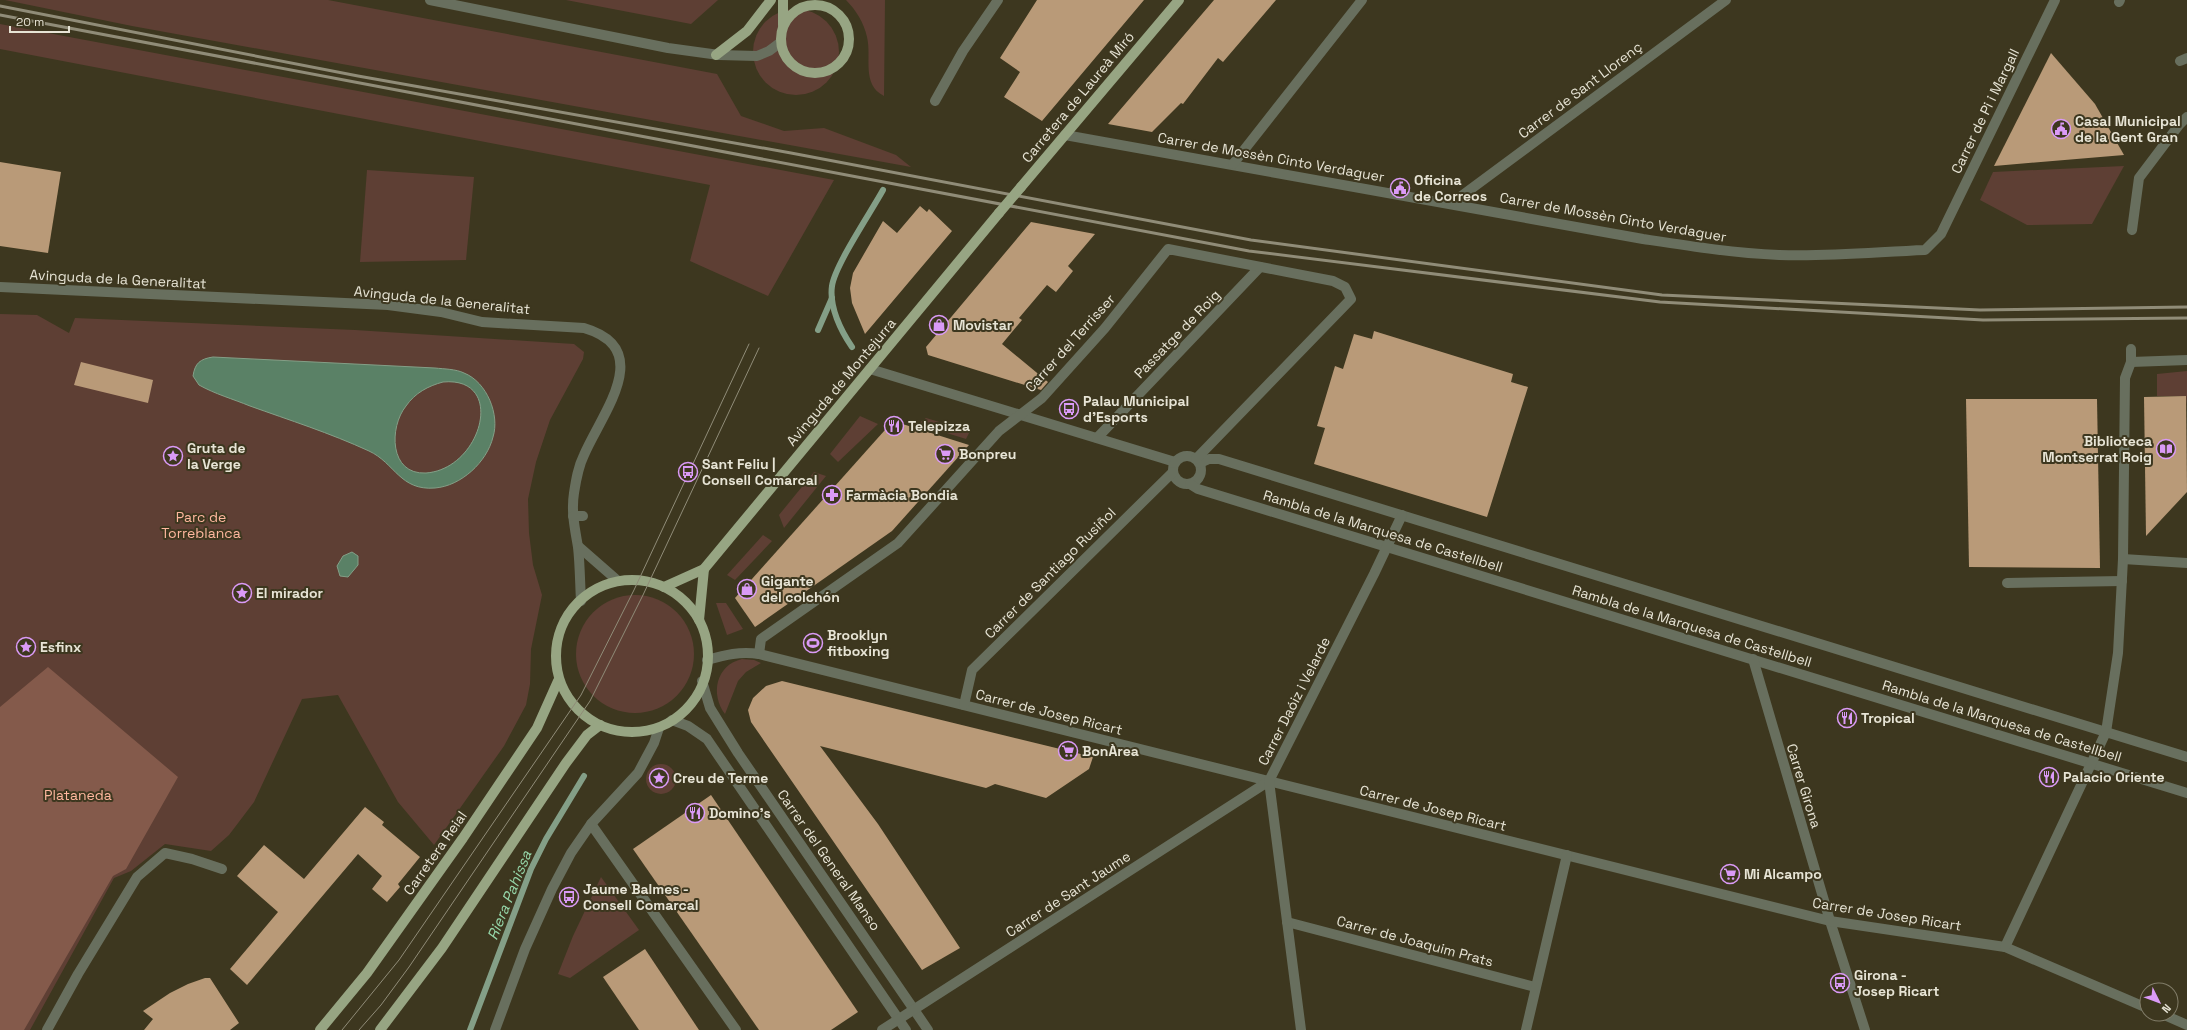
<svg xmlns="http://www.w3.org/2000/svg" width="2187" height="1030" viewBox="0 0 2187 1030" font-family="'Space Grotesk',sans-serif">
<style>
.green{fill:#5e3f34}
.forest{fill:#845a4b}
.water{fill:#5a8166;stroke:#849f87;fill-rule:evenodd}
.lines{fill:none;stroke-linecap:round;stroke-linejoin:round}
.stream{stroke:#849f87;stroke-width:6}
.building{fill:#b99a78}
.minor{stroke:#686f5e;stroke-width:10}
.major{stroke:#97a583;stroke-width:10}
.tram{stroke:#908c78;stroke-width:1}
.rail{stroke:#908c78;stroke-width:3}
.major-bridge{stroke:#97a583;stroke-width:10}
.labels{text-anchor:middle;dominant-baseline:central;stroke-width:4;stroke-linejoin:round;paint-order:stroke}
.street-label{font-size:14px;fill:#e7e4d5;stroke:#3d371f}
.poi-label{font-size:14px;font-weight:bold;fill:#e7e4d5;stroke:#3d371f;text-anchor:start}
.park-label{font-size:14px;fill:#feb79e;stroke:#3d371f}
.water-label{font-size:15px;font-style:italic;fill:#96d7aa;stroke:#3d371f}
</style>
<rect width="100%" height="100%" fill="#3d371f"/>
<!-- green -->
<g class="green">
<polygon points="5,0 328,0 717,74 741,116 784,131 824,128 896,155 911,167 132,26"/>
<polygon points="566,0 718,0 691,24"/>
<path d="M 846,0 L 885,0 L 884,96 C 861,84 872,58 867,37 C 864,23 856,10 846,0 Z"/>
<circle cx="796" cy="52" r="43"/>
<polygon points="0,24 834,180 768,296 690,261 710,185 0,49"/>
<polygon points="2124,166 2092,224 2027,225 1980,200 1993,172"/>
<polygon points="367,170 474,177 466,260 360,262"/>
<polygon points="0,314 37,315 69,333 75,318 355,330 574,344 584,352 583,359 550,420 536,462 528,499 529,533 533,565 542,595 531,649 530,684 526,705 504,746 434,845 398,802 338,695 302,699 254,802 229,835 211,851 165,844 131,871 114,878 30,1030 0,1030"/>
<polygon points="2187,371 2187,406 2186,396 2157,396 2157,374"/>
<polygon points="860,416 878,424 838,462 830,454"/>
<polygon points="926,418 970,431 966,439 918,424"/>
<polygon points="814,472 826,476 784,528 779,515"/>
<polygon points="763,535 772,541 735,580 727,575"/>
<circle cx="635" cy="654" r="59"/>
<polygon points="716,603 726,603 743,629 727,635"/>
<path d="M 742,659 L 754,660 L 761,663 L 746,672 L 738,681 L 725,714 C 710,694 716,665 742,659 Z"/>
<circle cx="661" cy="779" r="15"/>
<polygon points="601,877 639,930 570,978 558,974 573,936"/>
</g>
<!-- forest -->
<polygon class="forest" points="48,667 178,777 126,869 113,876 24,1030 0,1030 0,707"/>
<!-- water -->
<g class="water">
<path d="M 213,357 L 435,368 C 444,369 456,369 464,373 C 487,382 500,415 493,437 C 487,462 461,486 435,488 C 400,491 395,463 369,451 C 330,433 289,420 250,406 C 233,399 215,394 199,385 L 193,376 C 195,363 200,359 213,357 ZM 443,382 C 507,376 482,469 426,473 C 389,475 389,427 406,406 C 415,393 428,386 443,382 Z"/>
<polygon points="352,552 358,556 358,565 348,577 340,576 337,566 343,556"/>
</g>
<g class="lines">
<!-- stream -->
<g class="stream">
<polyline points="818,330 832,298"/>
<path d="M 852,347 C 841,331 829,307 832,286 C 835,265 871,212 883,190"/>
<polyline points="470,1030 531,869 546,839 584,776"/>
</g>
</g>
<!-- building -->
<g class="building">
<polygon points="1037,0 1144,0 1042,121 1004,97 1020,72 1000,58"/>
<polygon points="1214,0 1276,0 1223,62 1218,58 1183,104 1181,103 1152,132 1108,124"/>
<polygon points="2051,53 2095,104 2124,155 1994,166"/>
<polygon points="0,162 61,172 48,253 0,246"/>
<polygon points="920,206 927,212 929,209 952,231 865,334 852,303 850,288 853,273 883,221 897,233"/>
<polygon points="1031,222 1095,234 1068,266 1073,271 1056,292 1047,285 1019,318 1022,320 1002,344 1048,382 1041,390 928,355 926,347"/>
<polygon points="1374,331 1513,374 1511,382 1528,387 1487,517 1314,464 1325,428 1317,426 1335,366 1343,369 1354,334 1372,339"/>
<polygon points="81,362 153,380 148,403 74,385"/>
<polygon points="2186,396 2187,492 2146,536 2144,397"/>
<polygon points="1966,399 2097,399 2100,568 1969,567"/>
<polygon points="893,421 969,445 892,531 755,627 735,598"/>
<polygon points="782,681 1093,757 1089,769 1046,798 995,784 986,788 820,746 878,824 960,948 922,970 751,722 748,710 753,698 766,686"/>
<polygon points="711,795 858,1012 831,1030 759,1030 633,849"/>
<polygon points="365,807 384,822 382,825 420,857 398,884 400,887 387,902 372,889 382,876 358,854 247,985 230,969 278,912 237,876 264,845 304,879"/>
<polygon points="645,949 699,1030 639,1030 603,977"/>
<polygon points="205,978 210,978 239,1023 230,1030 144,1030 153,1019 143,1011 170,993 188,984"/>
</g>
<g class="lines">
<!-- minor -->
<g class="minor">
<polyline points="430,0 668,48 719,55 757,56 769,51 781,42"/>
<polyline points="2119,2 2120,0"/>
<polyline points="2180,61 2187,58"/>
<polyline points="935,101 963,51 998,0"/>
<path d="M 1065,135 L 1643,239 C 1689,246 1733,253 1779,255 C 1828,257 1876,252 1925,250 L 1941,234 L 2055,0"/>
<polyline points="1233,164 1362,0"/>
<polyline points="1452,203 1726,0"/>
<polyline points="2132,230 2139,178 2179,125 2187,117"/>
<path d="M 0,287 L 388,305 L 441,312 L 482,322 L 584,328 C 656,349 602,413 584,455 C 578,467 576,480 574,493 C 571,512 575,529 578,547 C 580,565 580,583 581,601"/>
<polyline points="2131,362 2187,360"/>
<polyline points="870,369 1175,462"/>
<polyline points="1097,438 1260,267"/>
<circle cx="1187" cy="470" r="14"/>
<polyline points="1200,463 1209,459 1219,459 2187,757"/>
<polyline points="1190,484 1198,489 2187,793"/>
<polyline points="573,516 583,516"/>
<polyline points="578,546 618,581"/>
<polyline points="2123,559 2187,563"/>
<polyline points="2007,583 2122,581"/>
<polyline points="759,654 761,639 898,543 999,431 1042,398 1105,328 1168,249 1333,281 1345,287 1351,299 1196,459"/>
<polyline points="1753,659 1830,921 1865,1030"/>
<path d="M 707,660 C 725,655 740,651 759,654 L 1830,921 L 2005,947 L 2147,1008"/>
<polyline points="702,681 710,708 738,753 928,1030"/>
<polyline points="964,705 972,670 1173,472"/>
<polyline points="672,720 688,726 707,739 906,1030"/>
<polyline points="591,824 736,1030"/>
<polyline points="1287,922 1535,987"/>
<polyline points="2005,947 2106,732 2118,653 2123,559 2125,378 2131,362 2131,349"/>
<polyline points="2162,1014 2187,1025"/>
<polyline points="47,1030 78,974 137,877 165,853 192,859 222,869"/>
<polyline points="495,1030 525,949 552,889 571,853 591,824 638,773 654,743 659,728"/>
<polyline points="882,1030 1269,781"/>
<polyline points="1301,1030 1269,781 1374,574 1402,515"/>
<polyline points="1526,1030 1567,855"/>
</g>
<!-- major -->
<g class="major">
<polyline points="783,0 783,25"/>
<circle cx="815" cy="39" r="34"/>
<polyline points="716,55 747,31 771,0"/>
<polyline points="1021,187 1179,0"/>
<circle cx="632" cy="656" r="76"/>
<polyline points="664,587 704,569 999,213"/>
<polyline points="699,620 704,569"/>
<polyline points="320,1030 367,973 463,838 537,728 558,681"/>
<polyline points="380,1030 442,948 566,763 587,735 600,725"/>
</g>
<!-- tram -->
<g class="tram">
<polyline points="342,1030 399,960 581,695 634,590 749,344"/>
<polyline points="359,1030 381,1005 409,967 590,701 643,595 759,348"/>
</g>
<!-- rail -->
<g class="rail">
<polyline points="0,6 358,76 791,153 1251,240 1662,295 1980,310 2187,307"/>
<polyline points="0,15 1249,251 1660,302 1983,320 2187,318"/>
</g>
<!-- major-bridge -->
<polyline class="major-bridge" points="999,213 1021,187"/>
</g>
<!-- icons -->
<defs>
<symbol id="civic-ring" viewBox="-11 -11 22 22"><circle r="9.5" fill="#3d371f" stroke="#da9af6" stroke-width="1.5"/><path d="M-.6-6.5H3V-4.5H.6V-3L4-1V1h2V6H-6V1h2V-1L-.6-3ZM-1.2 2.5V6h2.4V2.5Z" fill="#da9af6"/></symbol>
<symbol id="shop-ring" viewBox="-11 -11 22 22"><circle r="9.5" fill="#3d371f" stroke="#da9af6" stroke-width="1.5"/><path d="M-5-2.5h2.3a2.7 3.5 0 0 1 5.4 0H5L5.5 6h-11ZM-1.5-2.5h3a1.5 2.3 0 0 0-3 0Z" fill="#da9af6"/></symbol>
<symbol id="bus-ring" viewBox="-11 -11 22 22"><circle r="9.5" fill="#3d371f" stroke="#da9af6" stroke-width="1.5"/><path d="M-5-6H5V4H4V6H2V4H-2V6H-4V4H-5ZM-3.5-4V0h7V-4ZM-3.5 1.2v1.5H-2V1.2ZM2 1.2v1.5H3.5V1.2Z" fill="#da9af6"/></symbol>
<symbol id="restaurant-ring" viewBox="-11 -11 22 22"><circle r="9.5" fill="#3d371f" stroke="#da9af6" stroke-width="1.5"/><path d="M-5-6h1v4h1v-4h1v4h1v-4h1v5L-1.5 .5V6h-2V.5L-5-1ZM5-6V6H3V1.5H1.5Q1.5-4 5-6Z" fill="#da9af6"/></symbol>
<symbol id="library-ring" viewBox="-11 -11 22 22"><circle r="9.5" fill="#3d371f" stroke="#da9af6" stroke-width="1.5"/><path d="M-6-4Q-3-5.5-.7-3.5V5Q-3 3-6 4ZM6-4Q3-5.5 .7-3.5V5Q3 3 6 4Z" fill="#da9af6"/></symbol>
<symbol id="supermarket-ring" viewBox="-11 -11 22 22"><circle r="9.5" fill="#3d371f" stroke="#da9af6" stroke-width="1.5"/><path d="M-6-5.5h2.5l.6 2H6L4.5 2H-2.5L-4.4-4H-6ZM-1.5 3.2a1.3 1.3 0 1 0 .1 0ZM3 3.2a1.3 1.3 0 1 0 .1 0Z" fill="#da9af6"/></symbol>
<symbol id="sight-ring" viewBox="-11 -11 22 22"><circle r="9.5" fill="#3d371f" stroke="#da9af6" stroke-width="1.5"/><path d="M0-6L1.8-2.2L6-1.7L2.9 1.2L3.7 5.4L0 3.3L-3.7 5.4L-2.9 1.2L-6-1.7L-1.8-2.2Z" fill="#da9af6"/></symbol>
<symbol id="pharmacy-ring" viewBox="-11 -11 22 22"><circle r="9.5" fill="#3d371f" stroke="#da9af6" stroke-width="1.5"/><path d="M-2-6h4v4h4v4h-4v4h-4v-4h-4v-4h4Z" fill="#da9af6"/></symbol>
<symbol id="stadium-ring" viewBox="-11 -11 22 22"><circle r="9.5" fill="#3d371f" stroke="#da9af6" stroke-width="1.5"/><path d="M0-5a6.5 5 0 1 0 0 10a6.5 5 0 1 0 0-10ZM-3.5-1.8h7v3.6h-7Z" fill="#da9af6"/></symbol>
</defs>
<g fill-rule="evenodd">
<use href="#civic-ring" x="2050" y="118" width="22" height="22"/>
<use href="#civic-ring" x="1389" y="177" width="22" height="22"/>
<use href="#shop-ring" x="928" y="314" width="22" height="22"/>
<use href="#bus-ring" x="1058" y="398" width="22" height="22"/>
<use href="#restaurant-ring" x="883" y="415" width="22" height="22"/>
<use href="#library-ring" x="2155" y="438" width="22" height="22"/>
<use href="#supermarket-ring" x="934" y="443" width="22" height="22"/>
<use href="#sight-ring" x="162" y="445" width="22" height="22"/>
<use href="#bus-ring" x="677" y="461" width="22" height="22"/>
<use href="#pharmacy-ring" x="821" y="484" width="22" height="22"/>
<use href="#shop-ring" x="736" y="578" width="22" height="22"/>
<use href="#sight-ring" x="231" y="582" width="22" height="22"/>
<use href="#stadium-ring" x="802" y="632" width="22" height="22"/>
<use href="#sight-ring" x="15" y="636" width="22" height="22"/>
<use href="#restaurant-ring" x="1836" y="707" width="22" height="22"/>
<use href="#supermarket-ring" x="1057" y="740" width="22" height="22"/>
<use href="#restaurant-ring" x="2038" y="766" width="22" height="22"/>
<use href="#sight-ring" x="648" y="767" width="22" height="22"/>
<use href="#restaurant-ring" x="684" y="802" width="22" height="22"/>
<use href="#supermarket-ring" x="1719" y="863" width="22" height="22"/>
<use href="#bus-ring" x="558" y="886" width="22" height="22"/>
<use href="#bus-ring" x="1829" y="972" width="22" height="22"/>
</g>
<g class="labels">
<!-- street labels -->
<g class="street-label">
<text transform="translate(1580 90) rotate(-37)">Carrer de Sant Llorenç</text>
<text transform="translate(1078 97) rotate(-50)">Carretera de Laureà Miró</text>
<text transform="translate(1985 111) rotate(-64)">Carrer de Pi i Margall</text>
<text transform="translate(1271 157) rotate(10)">Carrer de Mossèn Cinto Verdaguer</text>
<text transform="translate(1613 217) rotate(10)">Carrer de Mossèn Cinto Verdaguer</text>
<text transform="translate(118 279) rotate(3)">Avinguda de la Generalitat</text>
<text transform="translate(442 300) rotate(6)">Avinguda de la Generalitat</text>
<text transform="translate(1177 334) rotate(-46)">Passatge de Roig</text>
<text transform="translate(1070 343) rotate(-48)">Carrer del Terrisser</text>
<text transform="translate(841 382) rotate(-50)">Avinguda de Montejurra</text>
<text transform="translate(1383 531) rotate(17)">Rambla de la Marquesa de Castellbell</text>
<text transform="translate(1050 573) rotate(-45)">Carrer de Santiago Rusiñol</text>
<text transform="translate(1692 626) rotate(17)">Rambla de la Marquesa de Castellbell</text>
<text transform="translate(1294 701) rotate(-63)">Carrer Daóiz i Velarde</text>
<text transform="translate(1049 712) rotate(14)">Carrer de Josep Ricart</text>
<text transform="translate(2002 721) rotate(17)">Rambla de la Marquesa de Castellbell</text>
<text transform="translate(1804 786) rotate(73)">Carrer Girona</text>
<text transform="translate(1433 808) rotate(14)">Carrer de Josep Ricart</text>
<text transform="translate(435 853) rotate(-55)">Carretera Reial</text>
<text transform="translate(829 860) rotate(55)">Carrer del General Manso</text>
<text transform="translate(1068 894) rotate(-33)">Carrer de Sant Jaume</text>
<text transform="translate(1887 914) rotate(9)">Carrer de Josep Ricart</text>
<text transform="translate(1415 941) rotate(15)">Carrer de Joaquim Prats</text>
</g>
<!-- poi labels -->
<g class="poi-label">
<text x="2075" y="121">Casal Municipal<tspan x="2075" dy="16">de la Gent Gran</tspan></text>
<text x="1414" y="180">Oficina<tspan x="1414" dy="16">de Correos</tspan></text>
<text x="953" y="325">Movistar</text>
<text x="1083" y="401">Palau Municipal<tspan x="1083" dy="16">d'Esports</tspan></text>
<text x="908" y="426">Telepizza</text>
<text x="2152" y="441" text-anchor="end">Biblioteca<tspan x="2152" dy="16">Montserrat Roig</tspan></text>
<text x="187" y="448">Gruta de<tspan x="187" dy="16">la Verge</tspan></text>
<text x="959" y="454">Bonpreu</text>
<text x="702" y="464">Sant Feliu |<tspan x="702" dy="16">Consell Comarcal</tspan></text>
<text x="846" y="495">Farmàcia Bondia</text>
<text x="761" y="581">Gigante<tspan x="761" dy="16">del colchón</tspan></text>
<text x="256" y="593">El mirador</text>
<text x="827" y="635">Brooklyn<tspan x="827" dy="16">fitboxing</tspan></text>
<text x="40" y="647">Esfinx</text>
<text x="1861" y="718">Tropical</text>
<text x="1082" y="751">BonÀrea</text>
<text x="2063" y="777">Palacio Oriente</text>
<text x="673" y="778">Creu de Terme</text>
<text x="709" y="813">Domino's</text>
<text x="1744" y="874">Mi Alcampo</text>
<text x="583" y="889">Jaume Balmes -<tspan x="583" dy="16">Consell Comarcal</tspan></text>
<text x="1854" y="975">Girona -<tspan x="1854" dy="16">Josep Ricart</tspan></text>
</g>
<!-- park labels -->
<g class="park-label">
<text x="201" y="517">Parc de<tspan x="201" dy="16">Torreblanca</tspan></text>
<text x="78" y="795">Plataneda</text>
</g>
<!-- water labels -->
<g class="water-label">
<text transform="translate(509 895) rotate(-68)">Riera Pahissa</text>
</g>
</g>
<!-- north arrow -->
<g transform="translate(2159 1002) rotate(132)"><circle r="19" fill="#3d371f" stroke="#817c68"/>
<path d="M0-3L7 15L0 10L-7 15Z" fill="#da9af6"/>
<text y="-6" font-size="11" font-weight="bold" text-anchor="middle" fill="#e7e4d5">N</text>
</g>
<!-- scale -->
<path d="M10 26v6h59v-6" fill="none" stroke="#e7e4d5" stroke-width="2"/>
<text x="16" y="26" font-size="12" fill="#e7e4d5" stroke="#3d371f" stroke-width="3" paint-order="stroke">20 m</text>
</svg>
